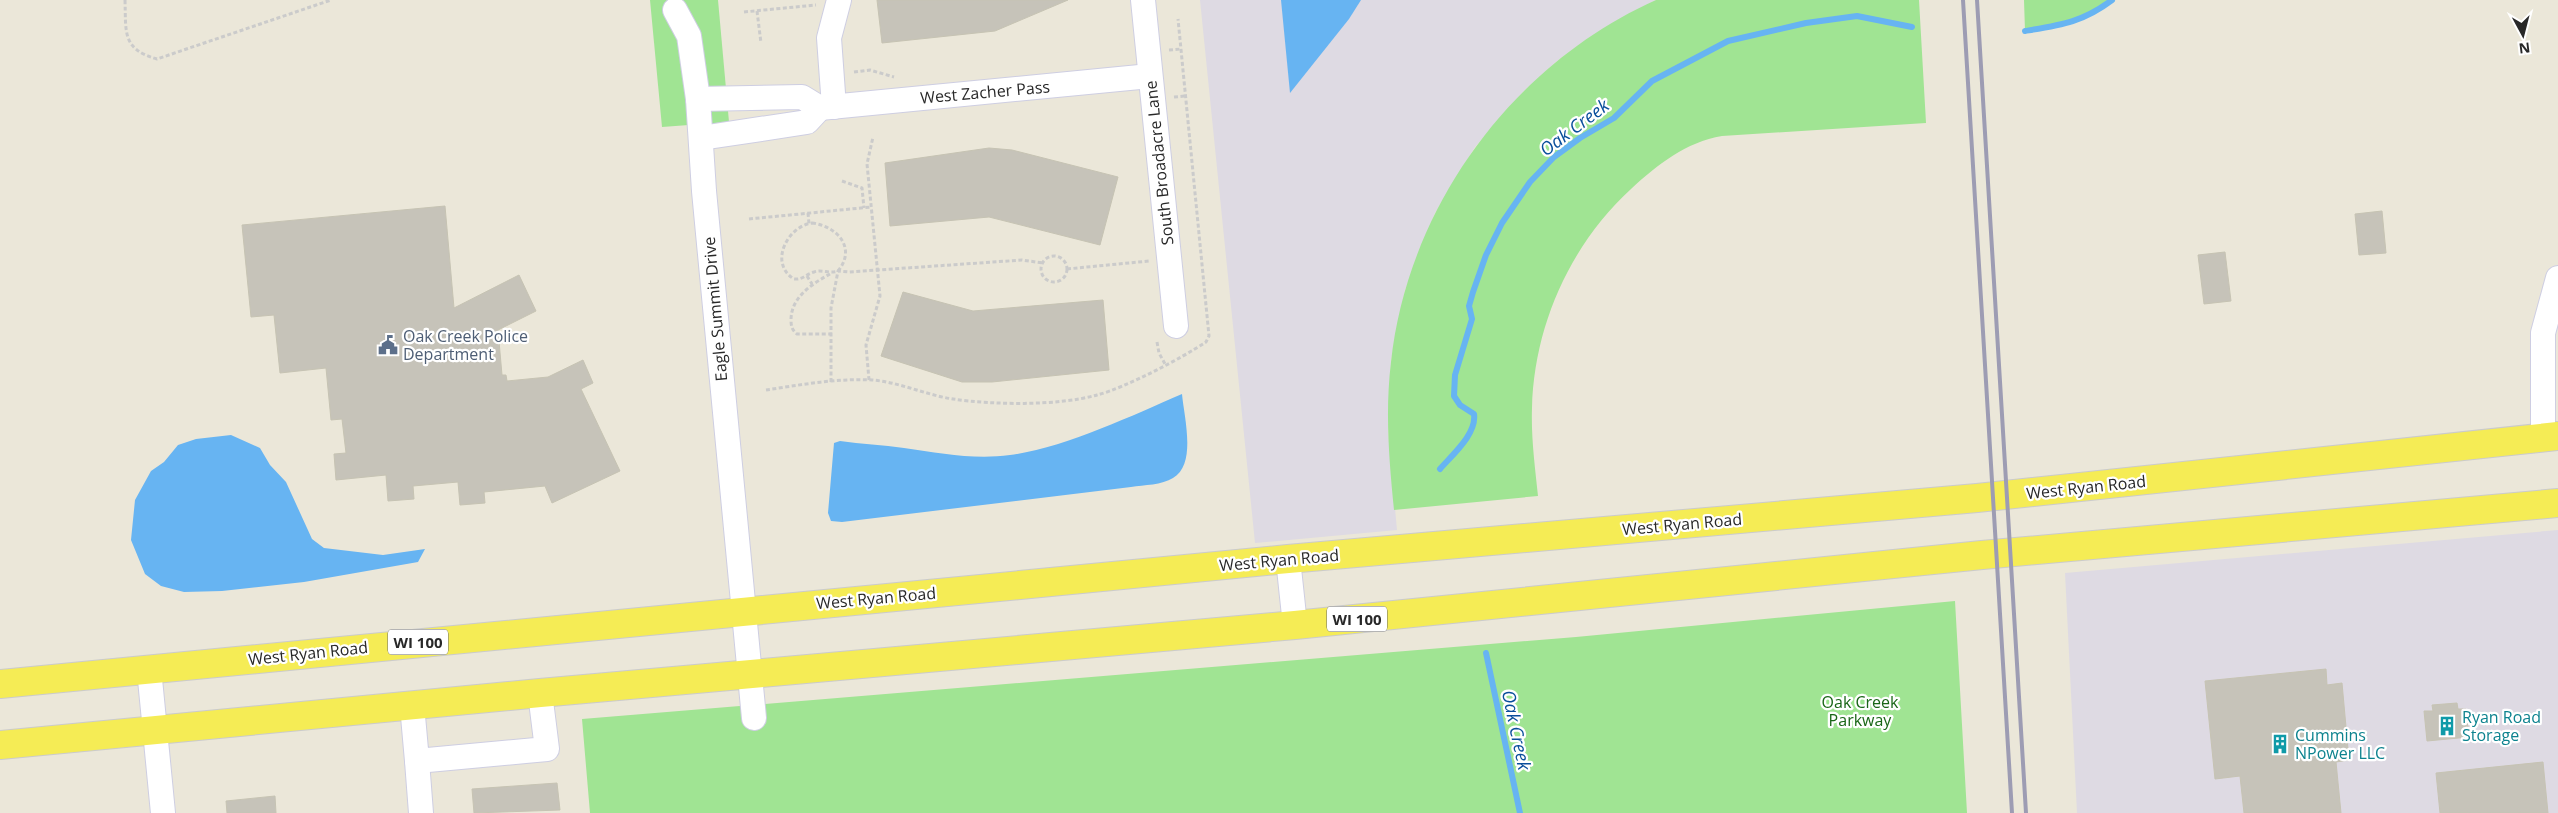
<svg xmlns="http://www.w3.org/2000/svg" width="2558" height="813" viewBox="0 0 2558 813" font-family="'Open Sans',sans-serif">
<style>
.industrial{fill:#dedae3}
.green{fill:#a0e493}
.water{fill:#67b4f2}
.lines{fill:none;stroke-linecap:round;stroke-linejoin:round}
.stream{stroke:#67b4f2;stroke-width:6}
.building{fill:#c6c3b9;stroke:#c6c3b3}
.minor-casing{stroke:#cecee2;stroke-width:26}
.major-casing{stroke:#cbcbcb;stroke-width:30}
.path{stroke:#cbcbcb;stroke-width:3;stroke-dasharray:4 2.5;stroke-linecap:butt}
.minor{stroke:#fff;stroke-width:24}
.major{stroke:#f5ec55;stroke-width:28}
.rail{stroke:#9d9cb3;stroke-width:4}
.labels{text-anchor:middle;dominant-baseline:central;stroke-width:4.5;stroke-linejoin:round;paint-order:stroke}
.shield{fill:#fff;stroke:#686868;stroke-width:1}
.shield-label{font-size:15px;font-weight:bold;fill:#282828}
.street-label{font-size:16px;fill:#282828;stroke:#fff}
.service-label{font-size:16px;fill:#4e5e75;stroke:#fff;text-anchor:start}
.park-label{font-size:16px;fill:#196617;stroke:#fff}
.culture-label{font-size:16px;fill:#0d838f;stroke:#fff;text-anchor:start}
.water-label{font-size:18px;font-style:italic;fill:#094e9b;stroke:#fff}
</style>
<rect width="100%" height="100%" fill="#ebe7d9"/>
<!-- industrial -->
<g class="industrial">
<polygon points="1200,0 1656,0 1590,37 1557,61 1523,92 1475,147 1435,213 1405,290 1391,360 1388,431 1397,530 1255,543"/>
<polygon points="2558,530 2558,813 2077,813 2065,573"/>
</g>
<!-- green -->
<g class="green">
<polygon points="650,0 718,0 729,122 662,127"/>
<path d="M 1656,0 L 1919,0 L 1926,123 L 1722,136 C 1686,142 1657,165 1631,189 C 1570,245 1534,326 1532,408 C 1531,438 1535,467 1538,496 L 1394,510 C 1389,460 1385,412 1391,362 C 1408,206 1513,64 1656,0 Z"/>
<path d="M 2024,0 L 2112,0 C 2083,22 2061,25 2025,31 Z"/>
<polygon points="1955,601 1967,813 590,813 582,719 1576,637"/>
</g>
<!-- water -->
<g class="water">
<polygon points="1281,0 1361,0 1349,19 1290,93"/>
<path d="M 1182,394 C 1184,417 1197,464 1173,478 C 1162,485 1144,485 1131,487 L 842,522 L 831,521 L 828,513 L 834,443 L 840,441 C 861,444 883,445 904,448 C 940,453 974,460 1010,455 C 1064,448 1131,416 1182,394 Z"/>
<polygon points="231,435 260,448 270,465 286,482 312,539 324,548 383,555 425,549 418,562 304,582 222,591 184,592 161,586 145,574 131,540 135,500 151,471 164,462 178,445 196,439"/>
</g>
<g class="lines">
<!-- stream -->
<g class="stream">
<path d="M 2025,31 C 2061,25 2083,22 2112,0"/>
<path d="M 1440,469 C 1452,455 1477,434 1474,414 L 1460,405 L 1454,396 L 1455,375 L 1472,319 L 1469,306 L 1473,292 L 1486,255 L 1502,223 L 1530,182 L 1554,157 L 1580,138 L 1614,118 L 1652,81 L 1728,41 L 1806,23 L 1857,16 L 1912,27"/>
<polyline points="1486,653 1520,813"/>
</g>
</g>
<!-- building -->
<g class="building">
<polygon points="877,0 1068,0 995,31 882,43"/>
<polygon points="989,148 1012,150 1118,177 1100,245 989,217 890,226 885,163"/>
<polygon points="445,206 454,308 519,275 536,311 498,330 502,375 506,375 507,381 548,377 583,360 593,383 581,389 620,471 552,503 545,486 484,492 485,503 460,505 458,482 413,486 414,499 388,501 386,475 336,480 334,454 346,453 342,419 331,420 326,368 280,373 274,315 251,317 242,225"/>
<polygon points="2382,211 2386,253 2359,255 2355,214"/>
<polygon points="2225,252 2231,301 2204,304 2198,255"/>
<polygon points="903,292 973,311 1103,300 1109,370 992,382 962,382 881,356"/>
<polygon points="2326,669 2327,685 2342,683 2349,760 2336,762 2341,813 2244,813 2240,776 2215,779 2205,681"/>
<polygon points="2457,703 2458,709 2466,709 2469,737 2427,741 2424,711 2433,711 2432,705"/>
<polygon points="2543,762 2548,813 2440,813 2436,773"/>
<polygon points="557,783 560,810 474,813 472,789"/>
<polygon points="275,796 276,813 227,813 226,801"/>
</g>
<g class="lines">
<defs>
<g id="minor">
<polyline points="1143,0 1176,326"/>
<polyline points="675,10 689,36 698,99 704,191 754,718"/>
<polyline points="698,99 802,97 820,108 807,122 701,138"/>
<polyline points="834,107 829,38 839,0"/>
<polyline points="820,108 1150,76"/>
<polyline points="2543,438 2543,333 2558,278"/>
<polyline points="1288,559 1295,625"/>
<polyline points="149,669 163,813"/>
<polyline points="412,705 417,761 547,749 540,693"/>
<polyline points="417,761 421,813"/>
</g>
<g id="major">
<polyline points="0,684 1288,559 1977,498 2558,436"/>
<polyline points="0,745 540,693 1295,625 1982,555 2558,503"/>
</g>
</defs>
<!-- minor casing -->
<use href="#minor" class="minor-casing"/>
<!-- major casing -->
<use href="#major" class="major-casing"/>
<!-- path -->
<g class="path">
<path d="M 125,0 C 126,33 122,49 157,59 L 331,0"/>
<polyline points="757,11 761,43"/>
<polyline points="744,12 816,5"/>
<polyline points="1169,50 1181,49"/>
<polyline points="854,72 870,70 894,77"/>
<polyline points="1174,97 1185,96"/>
<polyline points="842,181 862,188 864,208"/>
<polyline points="808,213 809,224"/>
<polyline points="749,219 871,207"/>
<path d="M 812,223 C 837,226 857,248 838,271 C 829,274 822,269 814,272 C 806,274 803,280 794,279 C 768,263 788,226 812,223 Z"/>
<circle cx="1054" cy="269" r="13"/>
<polyline points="1067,269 1149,261"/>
<path d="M 830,274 C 812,284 791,297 791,320 C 791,326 792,330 797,334 L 832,334"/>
<polyline points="807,276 812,284"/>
<polyline points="1157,342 1159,353 1165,364"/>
<polyline points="869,380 866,345 880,296 867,164 873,137"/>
<polyline points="831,382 831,308 838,271 849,272 1022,260 1043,263"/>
<path d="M 766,390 C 800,385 837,378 872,380 C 899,382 926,395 953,399 C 993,405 1058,406 1097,395 C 1125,388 1182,358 1206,342 L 1209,336 L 1178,19"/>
</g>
<!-- minor -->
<use href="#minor" class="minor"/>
<!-- major -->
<use href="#major" class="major"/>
<!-- rail -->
<g class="rail">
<polyline points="1963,0 2012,813"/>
<polyline points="1977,0 2026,813"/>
</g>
</g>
<!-- icons -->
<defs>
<symbol id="civic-bare" viewBox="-9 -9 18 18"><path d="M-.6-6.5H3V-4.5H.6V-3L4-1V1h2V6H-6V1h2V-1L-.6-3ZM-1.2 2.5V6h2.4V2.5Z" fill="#5c6f8a" stroke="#fff" stroke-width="2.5" paint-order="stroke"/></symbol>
<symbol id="building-bare" viewBox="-9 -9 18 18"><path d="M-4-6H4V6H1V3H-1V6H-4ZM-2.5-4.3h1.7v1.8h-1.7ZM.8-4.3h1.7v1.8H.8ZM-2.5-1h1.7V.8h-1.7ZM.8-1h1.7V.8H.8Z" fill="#0f9aa8" stroke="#fff" stroke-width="2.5" paint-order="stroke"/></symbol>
</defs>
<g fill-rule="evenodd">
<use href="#civic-bare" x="374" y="331" width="28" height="28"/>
<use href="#building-bare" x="2433" y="712" width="28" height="28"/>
<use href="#building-bare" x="2266" y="730" width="28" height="28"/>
</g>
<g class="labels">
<!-- shield labels -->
<g class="shield">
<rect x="1327" y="606.5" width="60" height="25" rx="4"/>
<rect x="388" y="629.5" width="60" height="25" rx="4"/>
</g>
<g class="shield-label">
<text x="1357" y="619">WI 100</text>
<text x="418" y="642">WI 100</text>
</g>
<!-- street labels -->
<g class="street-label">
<text transform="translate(985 92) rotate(-5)">West Zacher Pass</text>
<text transform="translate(1159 163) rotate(-96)">South Broadacre Lane</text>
<text transform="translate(715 309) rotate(-95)">Eagle Summit Drive</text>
<text transform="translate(2086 487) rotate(-6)">West Ryan Road</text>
<text transform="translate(1682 524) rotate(-5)">West Ryan Road</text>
<text transform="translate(1279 560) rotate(-5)">West Ryan Road</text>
<text transform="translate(876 598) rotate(-5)">West Ryan Road</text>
<text transform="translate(308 653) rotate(-6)">West Ryan Road</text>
</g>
<!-- service labels -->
<g class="service-label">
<text x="403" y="336">Oak Creek Police<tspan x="403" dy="18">Department</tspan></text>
</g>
<!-- park labels -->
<g class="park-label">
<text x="1860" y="702">Oak Creek<tspan x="1860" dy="18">Parkway</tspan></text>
</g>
<!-- culture labels -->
<g class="culture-label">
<text x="2462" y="717">Ryan Road<tspan x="2462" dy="18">Storage</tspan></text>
<text x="2295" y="735">Cummins<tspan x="2295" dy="18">NPower LLC</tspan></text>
</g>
<!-- water labels -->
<g class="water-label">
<text transform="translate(1574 127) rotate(-37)">Oak Creek</text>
<text transform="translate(1517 730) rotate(78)">Oak Creek</text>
</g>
</g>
<!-- north arrow -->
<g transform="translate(2523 35) rotate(173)" stroke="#ffffff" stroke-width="4" paint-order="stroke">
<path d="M0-4L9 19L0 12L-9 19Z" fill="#282828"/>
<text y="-8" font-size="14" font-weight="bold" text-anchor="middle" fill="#282828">N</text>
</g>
</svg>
